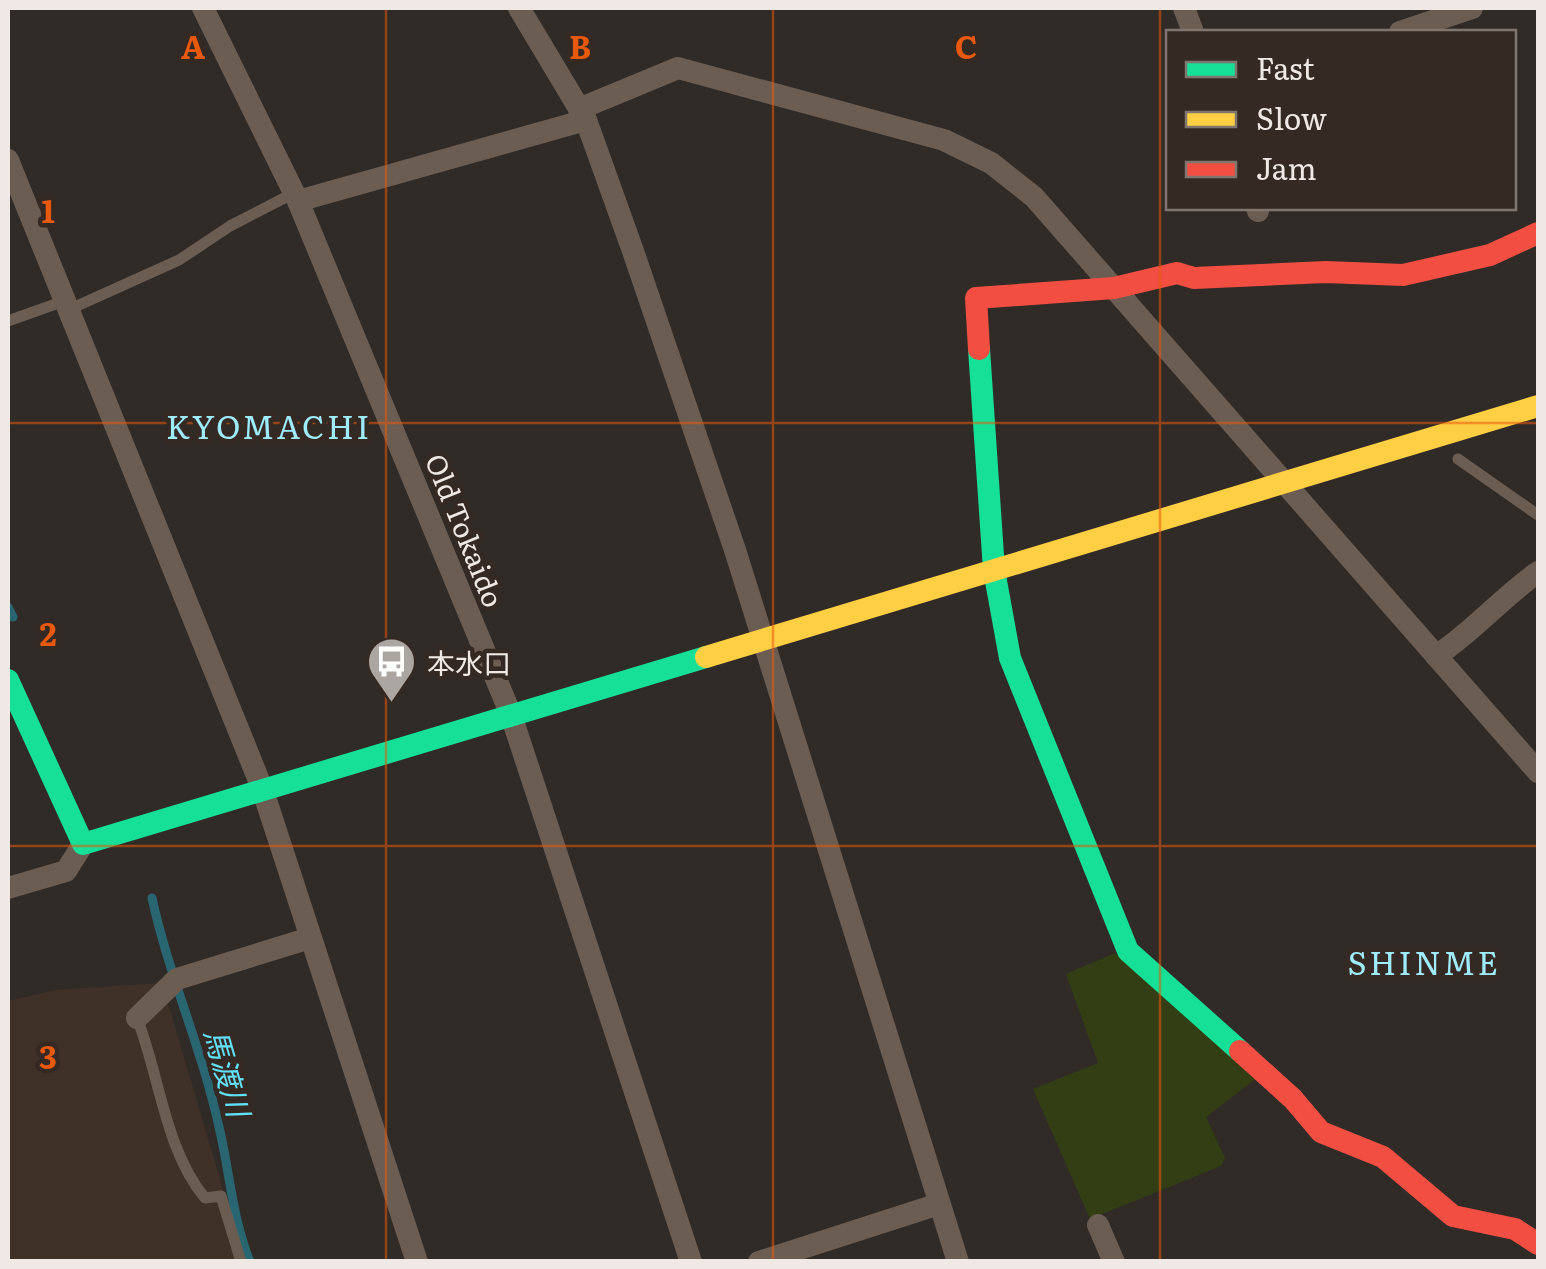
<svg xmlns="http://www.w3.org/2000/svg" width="1546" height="1269" viewBox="0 0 1546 1269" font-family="Literata,'Noto Sans JP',serif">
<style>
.built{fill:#403128}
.green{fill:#333e14}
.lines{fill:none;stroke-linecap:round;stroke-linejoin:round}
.stream{stroke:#2a6672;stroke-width:9}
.lane{stroke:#6c5d53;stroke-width:11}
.street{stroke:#6c5d53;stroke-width:22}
.fast{stroke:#16e098;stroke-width:22}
.slow{stroke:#ffcf43;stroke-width:22}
.jam{stroke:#f24e42;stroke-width:22}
.grid{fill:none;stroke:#e8590c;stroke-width:2.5;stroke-opacity:0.55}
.labels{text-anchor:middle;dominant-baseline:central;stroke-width:9;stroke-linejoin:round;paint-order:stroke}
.street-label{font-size:28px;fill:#efe8e4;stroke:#342a23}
.poi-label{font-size:28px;fill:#efe8e4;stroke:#342a23;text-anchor:start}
.water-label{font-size:30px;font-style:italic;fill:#62e1fa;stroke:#342a23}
.quarter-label{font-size:32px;letter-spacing:2.5px;fill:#9eecfe;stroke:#342a23}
.grid-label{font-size:32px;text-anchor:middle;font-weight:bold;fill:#e8590c;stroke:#342a23;stroke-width:9;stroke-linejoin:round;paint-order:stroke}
</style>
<rect width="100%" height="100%" fill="#302b27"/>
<!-- built -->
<polygon class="built" points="162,983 244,1261 8,1261 8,1001 56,990"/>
<!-- green -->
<polygon class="green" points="1115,953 1257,1078 1206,1117 1225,1158 1221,1166 1090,1219 1033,1089 1098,1063 1066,974"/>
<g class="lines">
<!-- stream -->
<g class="stream">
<polyline points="8,607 13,617"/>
<path d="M 152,898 C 169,976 202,1049 219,1127 C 230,1173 232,1217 250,1262"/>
</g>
<!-- lane -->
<g class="lane">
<polyline points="68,310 179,260 230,226 294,193"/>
<polyline points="8,321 64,301"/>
<polyline points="1458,459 1538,515"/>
<path d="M 137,1018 C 160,1077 165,1150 205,1198 L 221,1196 L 241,1262"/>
</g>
<!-- street -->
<g class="street">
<polyline points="203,8 298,201 511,715 691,1262"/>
<polyline points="519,8 586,120 633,251 735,550 958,1262"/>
<polyline points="1184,8 1193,32"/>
<polyline points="1400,32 1472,8"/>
<polyline points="579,109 678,68 944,140 991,163 1034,197 1538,772"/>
<polyline points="8,160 262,788 417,1262"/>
<polyline points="298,201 586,120"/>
<polyline points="1257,208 1258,211"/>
<path d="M 1436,656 C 1473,632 1501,598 1538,572"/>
<polyline points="8,888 66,871 83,844"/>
<polyline points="137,1018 177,979 310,938"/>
<polyline points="1098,1225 1114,1262"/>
<polyline points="759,1262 939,1204"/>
</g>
<!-- fast -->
<g class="fast">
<polyline points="979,349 994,570 1010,658 1128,951 1240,1051"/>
<polyline points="8,680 83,844 706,657"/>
</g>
<!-- slow -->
<polyline class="slow" points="706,657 1538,406"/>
<!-- jam -->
<g class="jam">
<polyline points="979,349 976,298 1114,288 1177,273 1194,278 1326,272 1403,275 1490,255 1538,233"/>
<polyline points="1240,1051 1293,1099 1321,1132 1383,1157 1453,1216 1515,1229 1538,1244"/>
</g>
</g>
<!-- grid -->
<path class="grid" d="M 386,8 L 386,1262M 773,8 L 773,1262M 1160,8 L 1160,1262M 8,423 L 1538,423M 8,846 L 1538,846"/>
<!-- icons -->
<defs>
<symbol id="bus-pin" viewBox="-11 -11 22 30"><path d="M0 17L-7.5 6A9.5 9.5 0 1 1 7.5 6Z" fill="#aca6a2" stroke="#342a23"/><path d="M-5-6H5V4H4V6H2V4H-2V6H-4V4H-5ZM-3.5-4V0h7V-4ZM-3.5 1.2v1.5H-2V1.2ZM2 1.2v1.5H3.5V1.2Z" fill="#fff"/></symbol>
</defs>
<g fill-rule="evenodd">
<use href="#bus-pin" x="364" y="634" width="55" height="75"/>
</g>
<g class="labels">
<!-- street labels -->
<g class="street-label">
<text transform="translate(466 530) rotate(68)">Old Tokaido</text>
</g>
<!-- poi labels -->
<g class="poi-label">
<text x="427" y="662">本水口</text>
</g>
<!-- water labels -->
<g class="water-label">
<text transform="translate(229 1072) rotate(74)">馬渡川</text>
</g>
<!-- quarter labels -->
<g class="quarter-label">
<text x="269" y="425">KYOMACHI</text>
<text x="1424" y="961">SHINME</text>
</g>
</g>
<g class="grid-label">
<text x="193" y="59">A</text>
<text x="580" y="59">B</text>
<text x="966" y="59">C</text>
<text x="48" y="223">1</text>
<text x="48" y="646">2</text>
<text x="48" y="1069">3</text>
</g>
<!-- border -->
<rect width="1546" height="1269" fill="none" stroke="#efe8e4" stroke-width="20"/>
<!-- legend -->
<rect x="1166" y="30" width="350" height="180" fill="#342a23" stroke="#7f7670" stroke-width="2.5"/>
<rect x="1186" y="62" width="50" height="15" fill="#16e098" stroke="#7f7670" stroke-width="2.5"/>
<text x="1256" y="80" font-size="30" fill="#efe8e4">Fast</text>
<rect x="1186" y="112" width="50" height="15" fill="#ffcf43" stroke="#7f7670" stroke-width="2.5"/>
<text x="1256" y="130" font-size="30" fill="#efe8e4">Slow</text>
<rect x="1186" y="162" width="50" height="15" fill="#f24e42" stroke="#7f7670" stroke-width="2.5"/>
<text x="1256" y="180" font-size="30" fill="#efe8e4">Jam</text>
</svg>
